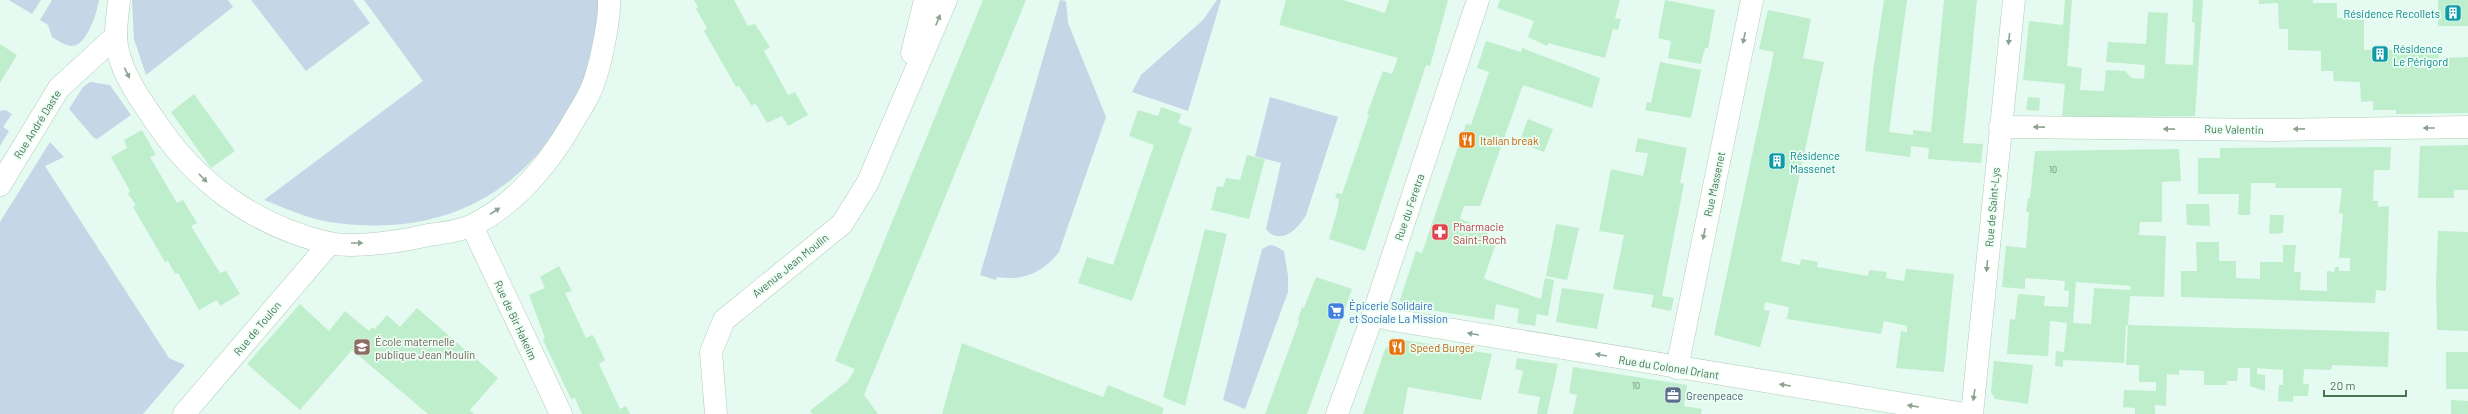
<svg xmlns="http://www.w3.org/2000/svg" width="2468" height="414" viewBox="0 0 2468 414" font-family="Barlow,sans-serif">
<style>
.green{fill:#c5d7e7}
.building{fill:#bfeecc;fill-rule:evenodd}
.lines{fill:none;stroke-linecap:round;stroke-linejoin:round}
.minor-casing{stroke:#b0cdb9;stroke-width:23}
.tertiary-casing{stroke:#b0cdb9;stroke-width:23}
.minor{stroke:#fff;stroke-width:22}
.tertiary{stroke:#fff;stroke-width:22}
.oneway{fill:#8ba390}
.labels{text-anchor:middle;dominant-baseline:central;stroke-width:3.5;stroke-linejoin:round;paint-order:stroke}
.number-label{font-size:9px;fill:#699173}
.culture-label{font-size:11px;fill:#0d838f;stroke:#ebfef4;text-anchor:start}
.street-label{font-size:11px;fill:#4c7255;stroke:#ebfef4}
.food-label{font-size:11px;fill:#c56008;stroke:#ebfef4;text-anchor:start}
.health-label{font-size:11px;fill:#be3a42;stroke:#ebfef4;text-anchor:start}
.shop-label{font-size:11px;fill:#366cbe;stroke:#ebfef4;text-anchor:start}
.education-label{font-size:11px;fill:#785e54;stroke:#ebfef4;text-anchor:start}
.service-label{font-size:11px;fill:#4e5e75;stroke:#ebfef4;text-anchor:start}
</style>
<rect width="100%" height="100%" fill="#e5faf0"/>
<!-- green -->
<g class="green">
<polygon points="9,0 41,0 32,14"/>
<path d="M 52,0 L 99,0 C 97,12 87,46 72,46 C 65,46 58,40 52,37 L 48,25 L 40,20 Z"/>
<polygon points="132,0 228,0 233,7 146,75 134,39"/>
<polygon points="251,0 353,0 370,23 306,71"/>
<path d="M 364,0 L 602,0 C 598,21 596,45 589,65 C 583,85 572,104 561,122 C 508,208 422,238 324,221 C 304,217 283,207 264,200 L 423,81 Z"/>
<path d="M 1060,0 L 1066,1 L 1068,23 L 1106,117 L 1059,252 C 1043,273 1023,281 997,277 L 996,280 L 980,275 Z"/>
<polygon points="1217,0 1221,0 1188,111 1132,92 1141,75 1203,20"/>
<polygon points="90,82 110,85 131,115 97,139 94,138 69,109 83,87"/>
<path d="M 1270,97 L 1338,117 L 1306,215 C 1299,228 1280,247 1266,229 L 1281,163 L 1255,156 Z"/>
<polygon points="5,110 12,114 3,127 9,131 0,146 0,111"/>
<polygon points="50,142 64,157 45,166 169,358 185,365 143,414 0,414 0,222"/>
<polygon points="1270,245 1275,246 1284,251 1288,276 1288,292 1245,409 1223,400 1262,249"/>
</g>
<!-- building -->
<g class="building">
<polygon points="694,0 734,0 748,26 755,24 770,47 764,51 788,95 795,92 808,115 788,126 782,116 767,123 756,104 751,105 739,86 736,87 704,31 707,28 696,9 698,7"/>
<polygon points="983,0 1026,0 864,395 878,414 812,414 810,411 812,409 848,381 855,369 835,361"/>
<polygon points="1286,0 1343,0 1385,13 1389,0 1448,0 1430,66 1426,65 1365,251 1329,239 1338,208 1339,199 1335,198 1337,193 1342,194 1369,115 1367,114 1383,71 1392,74 1398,58 1279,25"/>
<polygon points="1500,0 1620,0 1615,18 1621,19 1618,30 1613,29 1605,58 1548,43 1547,46 1528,37 1534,21 1497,8"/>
<polygon points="1665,0 1715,10 1708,48 1705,48 1701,64 1668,58 1671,41 1658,38"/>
<polygon points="1884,0 1907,0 1889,132 1913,135 1913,130 1931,132 1944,0 1977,0 1963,143 1983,144 1981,163 1928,159 1929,148 1911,146 1910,157 1865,151 1873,72"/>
<polygon points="2065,0 2072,0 2067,66 2082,68 2080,90 2104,91 2106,70 2125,71 2132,78 2144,79 2145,65 2106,62 2108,42 2146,44 2148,12 2168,13 2165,64 2193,65 2195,23 2192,22 2193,0 2203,0 2195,116 2062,118 2065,84 2023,80 2029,21 2063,25"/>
<polygon points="2259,0 2313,0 2313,3 2337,3 2337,18 2364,18 2364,50 2438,50 2439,58 2468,57 2468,113 2396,114 2396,110 2373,110 2373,101 2361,102 2360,82 2334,81 2333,71 2321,71 2321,51 2288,50 2288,29 2279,29 2278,3 2259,4"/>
<rect x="2438" y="0" width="30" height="26"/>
<polygon points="1768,10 1811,19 1803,58 1824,62 1781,261 1800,265 1801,259 1818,262 1817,267 1868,276 1869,270 1887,272 1886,278 1904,281 1906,269 1954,274 1944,372 1896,368 1901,331 1907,332 1907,326 1884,321 1881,334 1787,319 1789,307 1765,302 1764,310 1770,311 1760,347 1714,335 1774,52 1759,49"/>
<polygon points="1486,41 1521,52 1522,48 1600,78 1592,108 1523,85 1480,206 1464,206 1460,219 1489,229 1485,240 1495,246 1484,278 1485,279 1541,299 1545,278 1554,280 1548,316 1537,314 1535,326 1517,323 1519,309 1496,304 1494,320 1404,306 1400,300 1416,251 1422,253 1466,124 1471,125 1489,72 1477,68"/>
<polygon points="0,44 17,55 0,83"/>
<polygon points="1660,62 1701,70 1691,118 1645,110 1647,102 1651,103"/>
<polygon points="194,94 235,151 211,168 171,112"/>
<polygon points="2028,97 2040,98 2039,111 2026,110"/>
<polygon points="1161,107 1181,114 1178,123 1192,128 1132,301 1078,283 1087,257 1113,265 1154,145 1129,136 1138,110 1158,116"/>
<polygon points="1528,119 1553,129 1544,152 1519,143"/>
<polygon points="142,130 156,155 150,157 177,203 183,200 197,223 191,226 220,273 226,271 240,294 220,306 217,300 199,310 178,273 175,274 168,261 165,262 133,207 136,205 128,194 130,191 111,157 127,148 124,140"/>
<polygon points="1638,138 1687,148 1680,183 1684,184 1662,296 1674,298 1671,311 1651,307 1654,295 1613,289 1624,235 1599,231 1611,169 1643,176 1648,153 1635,152"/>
<polygon points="2468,145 2468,190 2454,190 2454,198 2418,198 2420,146"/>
<polygon points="2391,147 2390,170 2374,170 2373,201 2378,201 2378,207 2389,206 2386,291 2376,290 2375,303 2181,297 2181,271 2197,271 2196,242 2219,242 2219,261 2236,261 2236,278 2260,279 2260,262 2283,262 2283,245 2296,245 2294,272 2301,272 2300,290 2327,291 2327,271 2334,272 2335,267 2339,267 2339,271 2350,271 2350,258 2339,258 2343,214 2339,213 2342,188 2275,188 2276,183 2251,183 2250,215 2238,215 2239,194 2198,194 2198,158 2220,158 2220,148"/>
<path d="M 2179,149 L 2181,181 L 2162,182 L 2162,222 L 2140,222 L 2139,235 L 2166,236 L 2164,297 L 2130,296 L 2128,325 L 2389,332 L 2388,367 L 2332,365 L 2331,370 L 2304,369 L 2303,384 L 2309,384 L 2308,396 L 2293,396 L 2293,402 L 2278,401 L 2279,385 L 2283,385 L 2283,370 L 2257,368 L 2257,374 L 2265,375 L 2265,391 L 2250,386 L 2250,368 L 2238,368 L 2237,381 L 2227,381 L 2227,385 L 2204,385 L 2204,371 L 2179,370 L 2179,375 L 2167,374 L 2166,406 L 2155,405 L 2155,414 L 2135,414 L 2135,408 L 2123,407 L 2124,390 L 2156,391 L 2156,382 L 2139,382 L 2139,365 L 2126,365 L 2128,325 L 2126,326 L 2124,363 L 2063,360 L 2063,367 L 2055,366 L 2056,351 L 2064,352 L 2067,323 L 2050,321 L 2048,356 L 2007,354 L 2010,319 L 2015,320 L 2018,294 L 2045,296 L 2044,306 L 2068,307 L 2069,291 L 2064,290 L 2065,281 L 2025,278 L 2025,289 L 2002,287 L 2006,246 L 2026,248 L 2029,212 L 2026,212 L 2028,198 L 2030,198 L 2035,151 ZM 2076,282 L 2131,286 L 2130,290 L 2094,288 L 2091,324 L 2073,323 Z"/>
<polygon points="1247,155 1265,159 1249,219 1211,210 1217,186 1223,187 1226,178 1240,180"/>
<polygon points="2186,204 2209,204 2210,226 2187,225"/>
<polygon points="2270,215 2284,215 2283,233 2269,234"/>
<polygon points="1556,224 1579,228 1567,280 1546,276"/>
<polygon points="1205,229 1227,234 1185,406 1163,397"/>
<polygon points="2438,231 2468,232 2468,331 2437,330 2436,284"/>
<polygon points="559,266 572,291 565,293 586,338 593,335 605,360 599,364 620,409 626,406 630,414 582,414 575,398 571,399 543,340 545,338 529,295 545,288 540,277"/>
<polygon points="1316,277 1352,289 1307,414 1265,414 1299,322 1298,320 1302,307 1304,308"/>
<polygon points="1562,288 1604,294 1597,329 1556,322"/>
<polygon points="300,304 329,331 345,311 369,331 372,327 375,329 387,315 400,327 417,308 498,378 470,410 474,414 428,414 352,350 300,410 247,364"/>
<polygon points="1398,339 1492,354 1481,400 1408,387 1403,414 1363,414 1385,349"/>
<polygon points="962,343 1103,397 1108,385 1164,408 1162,414 942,414"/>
<rect x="2446" y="352" width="22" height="37"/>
<polygon points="1517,358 1558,364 1547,414 1537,414 1540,397 1518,393 1523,371 1515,369"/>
<polygon points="1994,361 2033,365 2028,404 1995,399 1991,392"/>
<polygon points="1573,367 1687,385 1684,406 1702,409 1701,414 1573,414 1577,395 1569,393"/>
<polygon points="2451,400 2468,401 2468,414 2451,414"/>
</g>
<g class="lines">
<defs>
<g id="minor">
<path d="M 119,0 C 118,11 116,23 116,35 C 116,68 142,102 160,128 C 200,186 259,227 328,243 C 354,248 398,242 424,236 C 439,233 459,232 473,225 C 514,205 547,166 570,127 C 576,116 584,105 589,94 C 599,75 610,21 609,0"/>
<polyline points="912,53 925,0"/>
<polyline points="2000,127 2277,130 2468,127"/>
<polyline points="0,185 59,88 116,36"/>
<polyline points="472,226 561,414"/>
<polyline points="1373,315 1393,320 1965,414"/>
<polyline points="1677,368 1752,0"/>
<polyline points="184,414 330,243"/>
<polyline points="716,414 711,352 724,320 842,224 868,182 946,0"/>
<polyline points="1972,414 2014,0"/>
</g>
<polyline id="tertiary" points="1337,414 1373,315 1478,0"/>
</defs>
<!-- minor casing -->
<use href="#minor" class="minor-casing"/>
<!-- tertiary casing -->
<use href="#tertiary" class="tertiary-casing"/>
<!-- minor -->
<use href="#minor" class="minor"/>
<!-- tertiary -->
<use href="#tertiary" class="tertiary"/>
</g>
<!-- one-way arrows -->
<defs><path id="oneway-solid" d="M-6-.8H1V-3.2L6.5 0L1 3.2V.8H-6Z"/></defs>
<g class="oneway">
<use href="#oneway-solid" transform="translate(938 20) rotate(-67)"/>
<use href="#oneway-solid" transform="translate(1744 38) rotate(102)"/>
<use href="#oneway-solid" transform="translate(2009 39) rotate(96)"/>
<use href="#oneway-solid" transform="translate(127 73) rotate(64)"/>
<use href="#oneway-solid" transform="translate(2039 127) rotate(-179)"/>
<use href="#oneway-solid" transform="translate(2429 128) rotate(180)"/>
<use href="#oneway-solid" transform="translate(2169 129) rotate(-179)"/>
<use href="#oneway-solid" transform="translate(2299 129) rotate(179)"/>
<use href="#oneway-solid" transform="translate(203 178) rotate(46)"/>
<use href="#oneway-solid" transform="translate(495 211) rotate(-33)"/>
<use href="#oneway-solid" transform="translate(1704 234) rotate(102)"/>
<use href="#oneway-solid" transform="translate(357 243)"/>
<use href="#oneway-solid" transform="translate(1987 266) rotate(95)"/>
<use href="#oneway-solid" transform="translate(1473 334) rotate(-170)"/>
<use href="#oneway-solid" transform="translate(1601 355) rotate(-170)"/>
<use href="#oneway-solid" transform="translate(1785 385) rotate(-171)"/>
<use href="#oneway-solid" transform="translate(1974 395) rotate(99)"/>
<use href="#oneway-solid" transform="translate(1913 406) rotate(-171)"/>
</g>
<!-- icons -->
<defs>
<symbol id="building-square" viewBox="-11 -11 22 22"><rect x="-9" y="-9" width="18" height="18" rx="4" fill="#0f9aa8" stroke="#ebfef4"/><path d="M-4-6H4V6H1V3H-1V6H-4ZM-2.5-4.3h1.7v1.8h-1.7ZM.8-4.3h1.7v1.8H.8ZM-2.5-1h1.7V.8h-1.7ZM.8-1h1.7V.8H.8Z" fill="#fff"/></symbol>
<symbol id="restaurant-square" viewBox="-11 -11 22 22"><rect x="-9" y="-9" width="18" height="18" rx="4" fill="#e8710a" stroke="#ebfef4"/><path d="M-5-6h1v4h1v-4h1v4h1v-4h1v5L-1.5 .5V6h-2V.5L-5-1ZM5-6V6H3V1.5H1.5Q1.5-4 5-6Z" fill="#fff"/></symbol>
<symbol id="pharmacy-square" viewBox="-11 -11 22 22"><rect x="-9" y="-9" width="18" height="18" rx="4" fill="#e0444e" stroke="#ebfef4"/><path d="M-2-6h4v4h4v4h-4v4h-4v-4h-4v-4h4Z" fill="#fff"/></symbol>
<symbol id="supermarket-square" viewBox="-11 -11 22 22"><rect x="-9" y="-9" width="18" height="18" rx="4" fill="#3f7fe0" stroke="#ebfef4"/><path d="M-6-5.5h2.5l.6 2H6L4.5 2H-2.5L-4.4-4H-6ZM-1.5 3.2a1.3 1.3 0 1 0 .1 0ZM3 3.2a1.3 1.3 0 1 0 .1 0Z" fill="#fff"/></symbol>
<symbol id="school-square" viewBox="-11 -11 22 22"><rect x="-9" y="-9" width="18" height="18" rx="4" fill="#8d6e63" stroke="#ebfef4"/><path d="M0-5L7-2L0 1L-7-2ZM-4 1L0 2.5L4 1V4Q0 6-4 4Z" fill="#fff"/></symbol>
<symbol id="office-square" viewBox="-11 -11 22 22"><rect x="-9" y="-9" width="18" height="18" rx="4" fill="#5c6f8a" stroke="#ebfef4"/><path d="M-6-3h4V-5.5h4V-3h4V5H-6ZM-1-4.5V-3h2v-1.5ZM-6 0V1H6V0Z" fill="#fff"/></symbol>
</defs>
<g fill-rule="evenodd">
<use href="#building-square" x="2443" y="3" width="20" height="20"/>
<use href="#building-square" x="2370" y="44" width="20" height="20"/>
<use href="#restaurant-square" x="1457" y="130" width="20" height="20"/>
<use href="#building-square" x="1767" y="151" width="20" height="20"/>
<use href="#pharmacy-square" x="1430" y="222" width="20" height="20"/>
<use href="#supermarket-square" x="1326" y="301" width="20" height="20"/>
<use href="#school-square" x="352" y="337" width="20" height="20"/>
<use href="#restaurant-square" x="1387" y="337" width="20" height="20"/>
<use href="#office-square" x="1663" y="385" width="20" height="20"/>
</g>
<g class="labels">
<!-- number labels -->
<g class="number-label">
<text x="2053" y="169">10</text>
<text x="1636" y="385">10</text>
</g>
<!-- culture labels -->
<g class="culture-label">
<text x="2440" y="13" text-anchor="end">Résidence Recollets</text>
<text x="2393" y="48">Résidence<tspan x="2393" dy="13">Le Périgord</tspan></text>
<text x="1790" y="155">Résidence<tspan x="1790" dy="13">Massenet</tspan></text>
</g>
<!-- street labels -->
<g class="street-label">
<text transform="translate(37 124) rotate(-58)">Rue André Daste</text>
<text transform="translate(2234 129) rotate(1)">Rue Valentin</text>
<text transform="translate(1714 184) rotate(-78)">Rue Massenet</text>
<text transform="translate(1409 207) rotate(-71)">Rue du Feretra</text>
<text transform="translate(1992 207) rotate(-85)">Rue de Saint-Lys</text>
<text transform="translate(790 265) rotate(-39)">Avenue Jean Moulin</text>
<text transform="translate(516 320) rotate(65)">Rue de Bir Hakeim</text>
<text transform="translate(257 328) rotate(-50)">Rue de Toulon</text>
<text transform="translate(1669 367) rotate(9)">Rue du Colonel Driant</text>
</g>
<!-- food labels -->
<g class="food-label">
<text x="1480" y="140">Italian break</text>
<text x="1410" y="347">Speed Burger</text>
</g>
<!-- health labels -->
<g class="health-label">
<text x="1453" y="226">Pharmacie<tspan x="1453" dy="13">Saint-Roch</tspan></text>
</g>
<!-- shop labels -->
<g class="shop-label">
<text x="1349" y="305">Épicerie Solidaire<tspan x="1349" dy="13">et Sociale La Mission</tspan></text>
</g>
<!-- education labels -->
<g class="education-label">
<text x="375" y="341">École maternelle<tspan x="375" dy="13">publique Jean Moulin</tspan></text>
</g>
<!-- service labels -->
<g class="service-label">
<text x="1686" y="395">Greenpeace</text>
</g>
</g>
<!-- scale -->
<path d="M2324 390v6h82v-6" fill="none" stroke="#4c7255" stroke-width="2"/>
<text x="2330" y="390" font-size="12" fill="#4c7255" stroke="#ebfef4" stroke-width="3" paint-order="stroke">20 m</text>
</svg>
